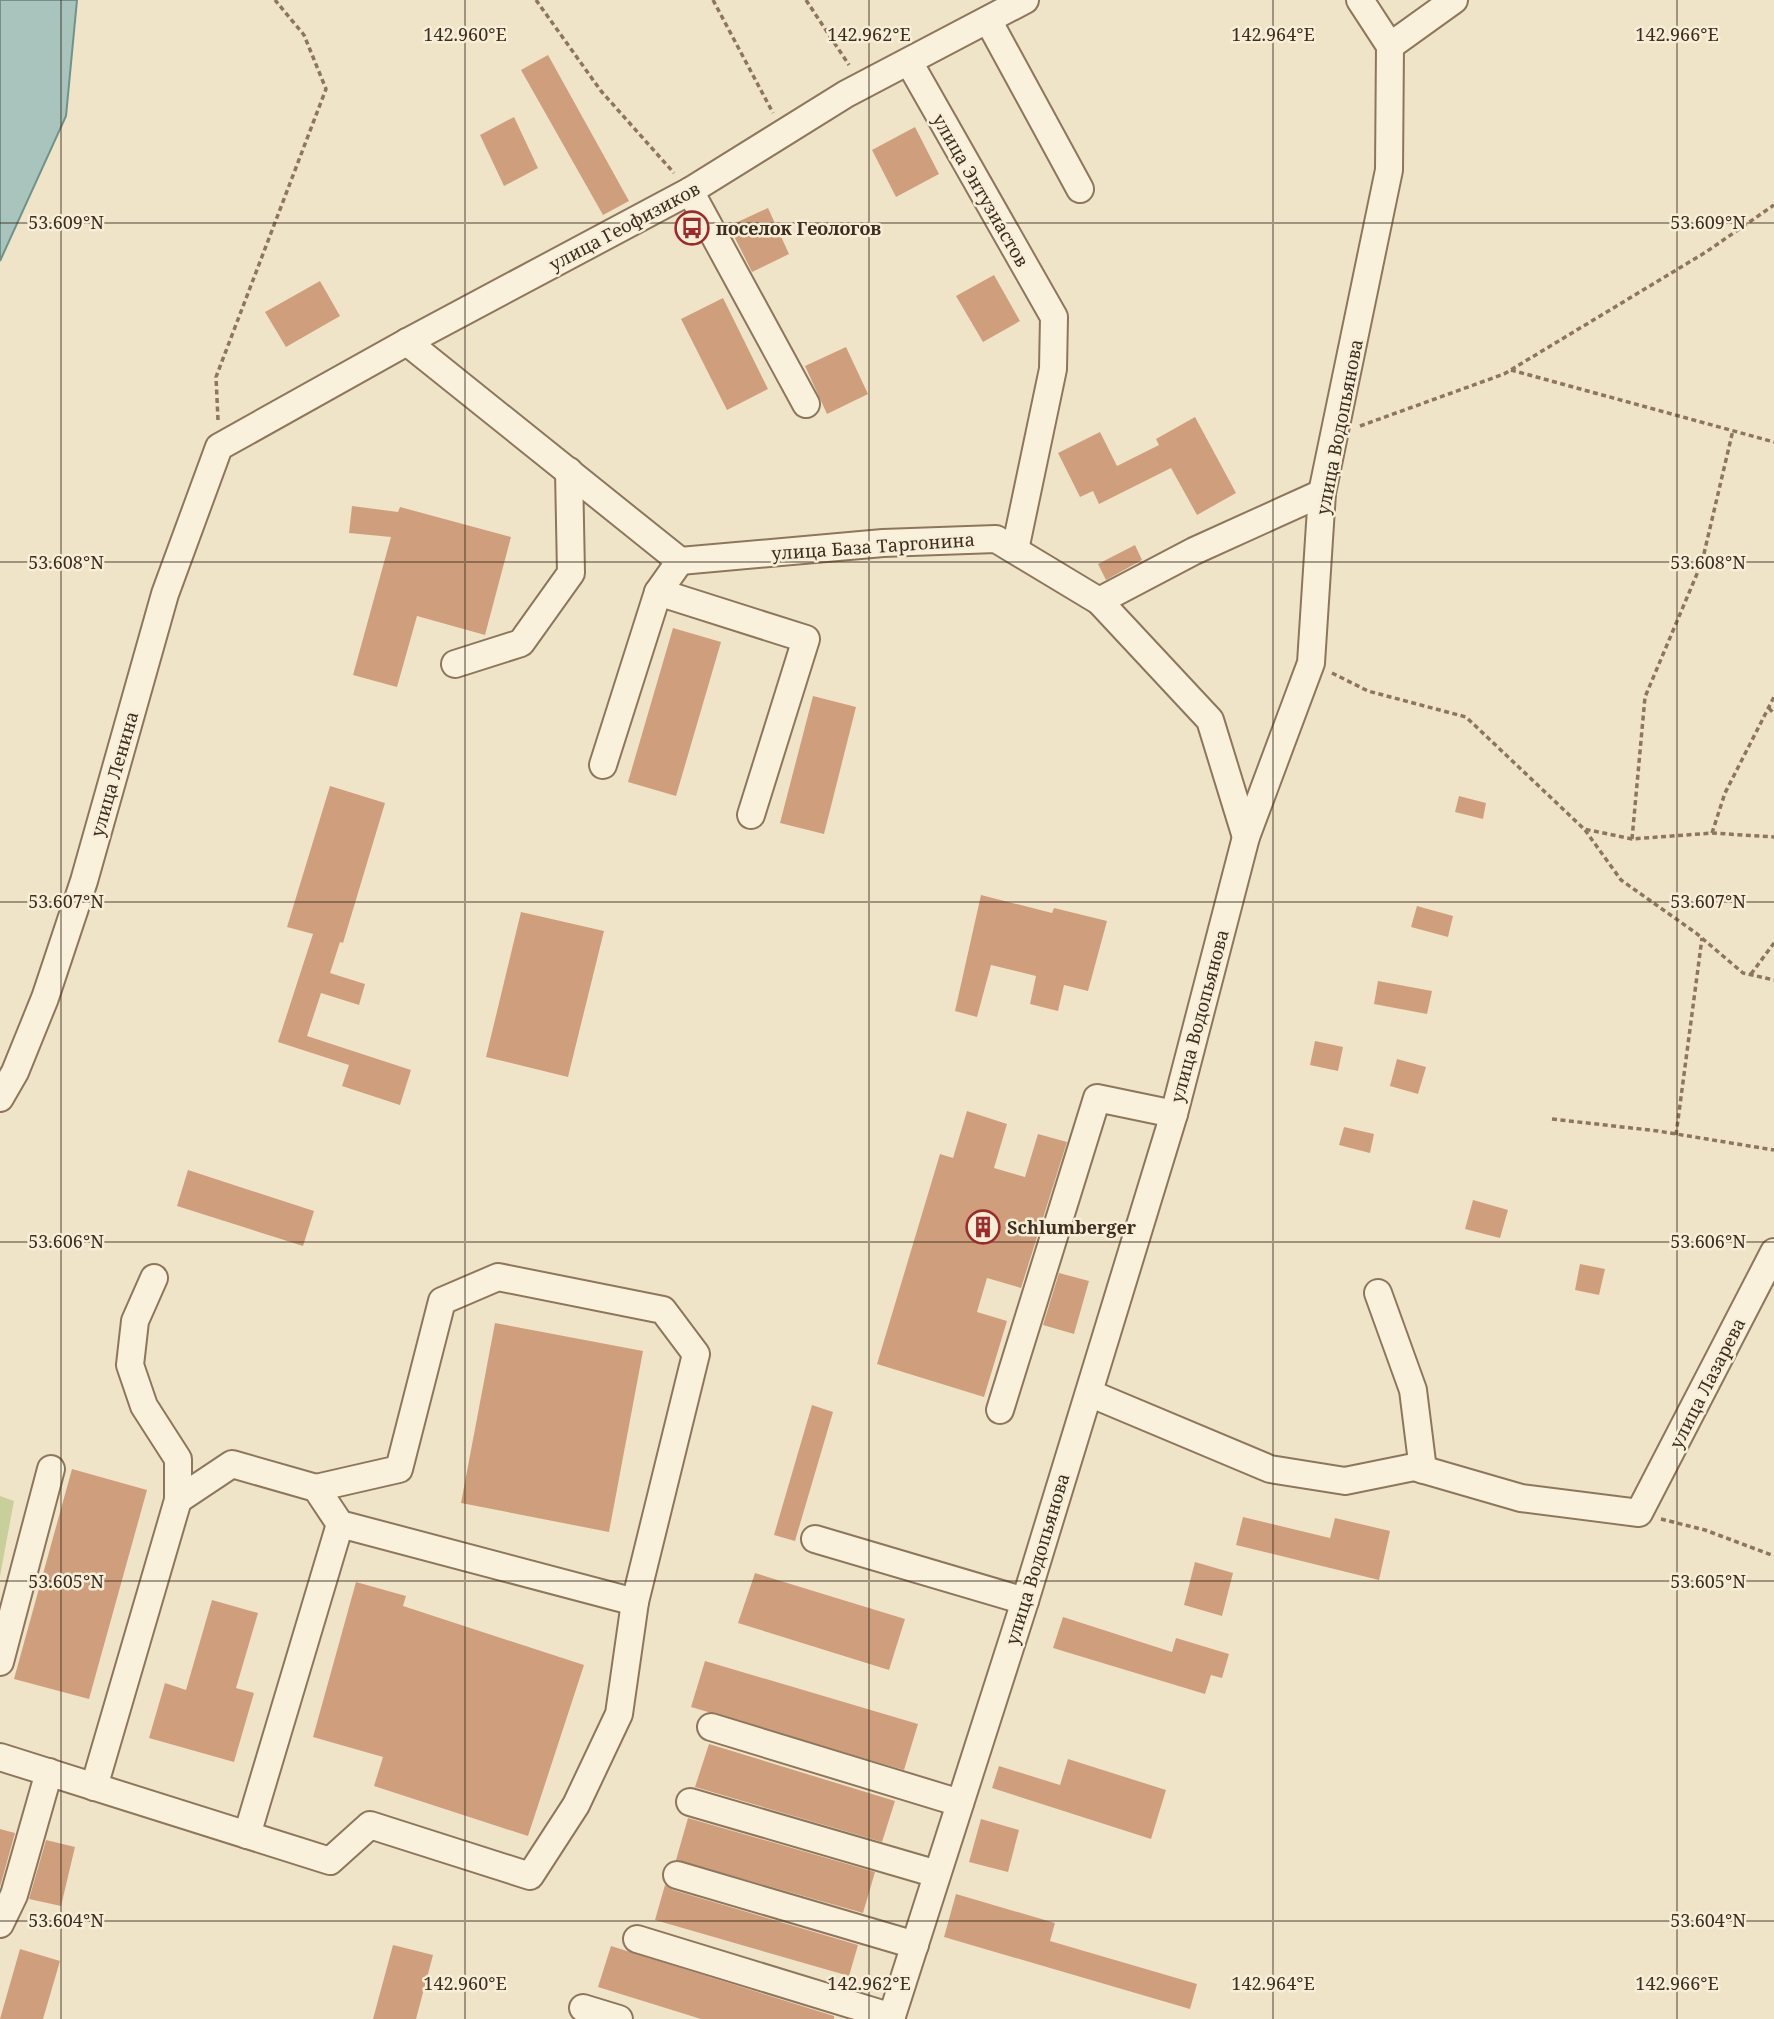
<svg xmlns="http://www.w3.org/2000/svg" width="1774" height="2019" viewBox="0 0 1774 2019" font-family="'Noto Serif',serif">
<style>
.green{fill:#c9cf9b}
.water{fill:#a9c4bc;stroke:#6f938a;stroke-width:2}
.building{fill:#cf9f7d}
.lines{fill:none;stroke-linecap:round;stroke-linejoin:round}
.minor-casing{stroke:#8d765c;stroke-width:30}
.path{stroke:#8d765c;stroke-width:3.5;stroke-dasharray:5 3.5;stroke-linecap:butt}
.minor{stroke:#faf1dc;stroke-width:26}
.ticks{fill:none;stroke:#3d2e20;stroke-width:2;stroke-opacity:0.45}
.labels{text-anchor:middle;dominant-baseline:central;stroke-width:5;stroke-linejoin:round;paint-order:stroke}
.street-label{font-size:18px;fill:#3d2e20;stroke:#f7eed8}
.poi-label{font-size:18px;font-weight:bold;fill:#3d2e20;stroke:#f7eed8;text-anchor:start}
.ticks-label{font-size:18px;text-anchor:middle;fill:#3d2e20;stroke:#f7eed8;stroke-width:5;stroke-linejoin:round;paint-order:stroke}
</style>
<rect width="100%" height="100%" fill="#f0e4c8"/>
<!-- green -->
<polygon class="green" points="0,1496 14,1501 0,1576"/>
<!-- water -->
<polygon class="water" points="0,0 77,0 66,116 0,261"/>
<!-- building -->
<g class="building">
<polygon points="548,55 629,201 603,215 521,70"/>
<polygon points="514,117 538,168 504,186 480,135"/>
<polygon points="915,127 939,174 896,197 872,150"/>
<polygon points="768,208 789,254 752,272 729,226"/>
<polygon points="994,275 1020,321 983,342 956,296"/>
<polygon points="320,281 340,316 286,347 265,312"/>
<polygon points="723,298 768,389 727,410 681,319"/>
<polygon points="846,347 868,394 827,414 805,366"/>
<polygon points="1195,417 1236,493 1197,515 1171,468 1099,504 1093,491 1080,497 1058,453 1100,432 1117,466 1159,445 1156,439"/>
<polygon points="352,506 398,512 400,507 511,537 485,635 417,616 397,687 353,675 391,537 349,533"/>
<polygon points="1135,545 1142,560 1106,580 1098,564"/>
<polygon points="673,628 721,642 676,796 628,782"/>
<polygon points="813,696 856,707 824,834 780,823"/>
<polygon points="330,786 385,803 343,943 340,942 330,973 365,984 359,1005 321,993 307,1036 411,1070 400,1105 342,1086 349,1065 278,1042 313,934 287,927"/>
<polygon points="1459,796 1486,803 1483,819 1455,812"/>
<polygon points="981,895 1052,913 1054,908 1107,921 1088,991 1064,985 1058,1011 1030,1004 1036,976 991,965 977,1017 955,1011"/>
<polygon points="1417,906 1453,916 1448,937 1411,927"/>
<polygon points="521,912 604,931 568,1077 486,1057"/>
<polygon points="1378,981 1432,991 1427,1014 1374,1004"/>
<polygon points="1315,1041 1343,1047 1338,1071 1310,1065"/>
<polygon points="1397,1059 1426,1067 1418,1094 1390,1086"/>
<polygon points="967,1111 1007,1124 994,1168 1025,1177 1038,1134 1067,1142 1021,1288 987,1278 977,1312 1007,1321 984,1397 877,1364 940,1154 953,1158"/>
<polygon points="1344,1127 1374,1134 1370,1153 1339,1145"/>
<polygon points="188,1170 314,1211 303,1246 177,1206"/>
<polygon points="1473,1200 1508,1210 1500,1238 1465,1229"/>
<polygon points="1580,1264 1605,1269 1599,1295 1575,1290"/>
<polygon points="1059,1273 1089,1281 1074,1334 1043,1325"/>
<polygon points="495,1323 643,1351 609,1532 461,1503"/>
<polygon points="812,1405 833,1412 795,1541 774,1535"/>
<polygon points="72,1469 147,1490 89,1699 14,1679"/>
<polygon points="1243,1517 1330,1538 1335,1518 1390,1531 1379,1580 1236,1545"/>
<polygon points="1195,1562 1233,1573 1222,1616 1184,1605"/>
<polygon points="755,1573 905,1619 889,1670 738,1623"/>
<polygon points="356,1582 406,1596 403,1606 584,1665 528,1836 374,1786 383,1757 313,1737"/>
<polygon points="212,1600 258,1613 236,1688 254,1693 234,1762 149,1738 165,1683 186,1690"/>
<polygon points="1063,1617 1172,1652 1176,1638 1229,1654 1222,1678 1211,1675 1205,1694 1053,1648"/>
<polygon points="705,1661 918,1724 904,1770 691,1707"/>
<polygon points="709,1744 895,1801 882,1842 695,1787"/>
<polygon points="1068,1759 1166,1790 1151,1839 992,1788 999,1766 1060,1785"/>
<polygon points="688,1818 875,1872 863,1913 676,1860"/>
<polygon points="981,1819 1019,1830 1008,1872 969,1862"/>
<polygon points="0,1829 15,1833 0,1887"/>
<polygon points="46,1840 75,1847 61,1906 29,1899"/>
<polygon points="665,1885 673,1890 858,1945 849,1976 655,1920"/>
<polygon points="956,1894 1055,1923 1050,1941 1197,1984 1190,2009 944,1937"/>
<polygon points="393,1945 433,1955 416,2019 373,2019"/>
<polygon points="611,1946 834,2016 834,2019 701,2019 598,1987"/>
<polygon points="20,1949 60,1961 43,2019 0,2019"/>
</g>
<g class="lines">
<defs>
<g id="minor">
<polyline points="988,20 1080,189"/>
<polyline points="1390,46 1454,0"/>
<polyline points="909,62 1054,317 1053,369 1015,550"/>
<polyline points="690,191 806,404"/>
<polyline points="407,342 680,561"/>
<polyline points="680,561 883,543 996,539 1099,601 1210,720 1246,837"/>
<polyline points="680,561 658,592 806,639 751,815"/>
<polyline points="1099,601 1194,551 1322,493"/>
<polyline points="455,664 521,643 571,573 569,471"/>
<polyline points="603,765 658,592"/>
<polyline points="0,1098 15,1072 45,998 84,881 165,594 219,447 407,342 690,191 846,94 1025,0"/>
<polyline points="1378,1293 1413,1390 1423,1470"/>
<polyline points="1089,1393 1270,1469 1345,1481 1414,1467 1521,1498 1639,1513 1774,1252"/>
<polyline points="1000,1410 1097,1098 1174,1114"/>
<polyline points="178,1500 232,1464 316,1488 340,1524 635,1602"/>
<polyline points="815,1539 1025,1601"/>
<polyline points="0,1662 51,1469"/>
<polyline points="711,1727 960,1803"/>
<polyline points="0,1757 330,1861 370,1825 530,1876 576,1805 619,1714 635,1602 696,1354 663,1310 498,1277 442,1301 399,1469 316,1488"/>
<polyline points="94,1787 178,1500 178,1459 144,1406 130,1365 135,1321 154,1278"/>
<polyline points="690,1802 937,1874"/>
<polyline points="247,1835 340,1524"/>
<polyline points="677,1875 915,1945"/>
<polyline points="0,1924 14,1895 49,1772"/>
<polyline points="637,1939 892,2017"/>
<polyline points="583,2008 619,2019"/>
<polyline points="891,2019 1025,1601 1174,1114 1246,837 1311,663 1322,493 1389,170 1390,46 1360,0"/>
</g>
</defs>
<!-- minor casing -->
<use href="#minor" class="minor-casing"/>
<!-- path -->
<g class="path">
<polyline points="536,0 601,91 674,173"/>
<polyline points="713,0 773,113"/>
<polyline points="806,0 849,65"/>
<polyline points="1511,370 1774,442"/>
<polyline points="218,420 216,377 326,89 304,35 275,0"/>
<polyline points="1360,426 1504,374 1706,252 1774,205"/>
<polyline points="1332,673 1368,691 1466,717 1584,829 1632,839 1712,833 1774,837"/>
<polyline points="1769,708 1774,714"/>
<polyline points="1585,830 1621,880 1696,933 1743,973 1774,980"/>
<polyline points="1712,833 1725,793 1774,697"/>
<polyline points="1632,839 1645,697 1702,562 1733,430"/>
<polyline points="1751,974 1774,943"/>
<polyline points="1552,1119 1658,1131 1774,1150"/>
<polyline points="1676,1135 1702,938"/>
<polyline points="1661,1519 1705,1530 1774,1556"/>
</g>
<!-- minor -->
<use href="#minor" class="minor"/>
</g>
<!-- ticks -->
<path class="ticks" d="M 61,0 L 61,2019M 465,0 L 465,2019M 869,0 L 869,2019M 1273,0 L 1273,2019M 1677,0 L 1677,2019M 0,223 L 1774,223M 0,562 L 1774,562M 0,902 L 1774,902M 0,1242 L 1774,1242M 0,1581 L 1774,1581M 0,1921 L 1774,1921"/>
<!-- icons -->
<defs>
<symbol id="bus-ring" viewBox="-11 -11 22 22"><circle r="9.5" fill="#f7eed8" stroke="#9e2a2b" stroke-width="1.5"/><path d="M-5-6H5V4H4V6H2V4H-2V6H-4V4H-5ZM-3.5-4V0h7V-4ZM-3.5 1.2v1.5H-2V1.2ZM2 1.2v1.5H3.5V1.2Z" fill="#9e2a2b"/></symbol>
<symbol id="building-ring" viewBox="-11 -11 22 22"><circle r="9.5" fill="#f7eed8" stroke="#9e2a2b" stroke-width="1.5"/><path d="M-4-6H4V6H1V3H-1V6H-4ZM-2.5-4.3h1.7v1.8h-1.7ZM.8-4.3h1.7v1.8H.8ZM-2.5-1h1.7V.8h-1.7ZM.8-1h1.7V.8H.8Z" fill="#9e2a2b"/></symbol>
</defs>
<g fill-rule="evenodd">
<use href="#bus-ring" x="673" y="209" width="38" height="38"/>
<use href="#building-ring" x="964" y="1208" width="38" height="38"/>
</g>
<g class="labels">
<!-- street labels -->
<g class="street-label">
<text transform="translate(981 190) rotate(60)">улица Энтузиастов</text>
<text transform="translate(624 226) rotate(-28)">улица Геофизиков</text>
<text transform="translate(1339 427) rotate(-79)">улица Водопьянова</text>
<text transform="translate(873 546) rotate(-4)">улица База Таргонина</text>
<text transform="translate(114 774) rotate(-74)">улица Ленина</text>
<text transform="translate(1199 1016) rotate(-75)">улица Водопьянова</text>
<text transform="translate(1707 1383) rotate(-63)">улица Лазарева</text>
<text transform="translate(1037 1559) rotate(-73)">улица Водопьянова</text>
</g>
<!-- poi labels -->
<g class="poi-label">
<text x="716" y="228">поселок Геологов</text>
<text x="1007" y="1227">Schlumberger</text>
</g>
</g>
<g class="ticks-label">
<text x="465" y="41">142.960°E</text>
<text x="869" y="41">142.962°E</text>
<text x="1273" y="41">142.964°E</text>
<text x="1677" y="41">142.966°E</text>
<text x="66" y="229">53.609°N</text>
<text x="1708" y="229">53.609°N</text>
<text x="66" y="569">53.608°N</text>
<text x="1708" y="569">53.608°N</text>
<text x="66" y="908">53.607°N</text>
<text x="1708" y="908">53.607°N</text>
<text x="66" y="1248">53.606°N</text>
<text x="1708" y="1248">53.606°N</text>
<text x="66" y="1588">53.605°N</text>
<text x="1708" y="1588">53.605°N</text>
<text x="66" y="1927">53.604°N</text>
<text x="1708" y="1927">53.604°N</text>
<text x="465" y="1990">142.960°E</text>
<text x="869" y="1990">142.962°E</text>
<text x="1273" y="1990">142.964°E</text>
<text x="1677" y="1990">142.966°E</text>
</g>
</svg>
